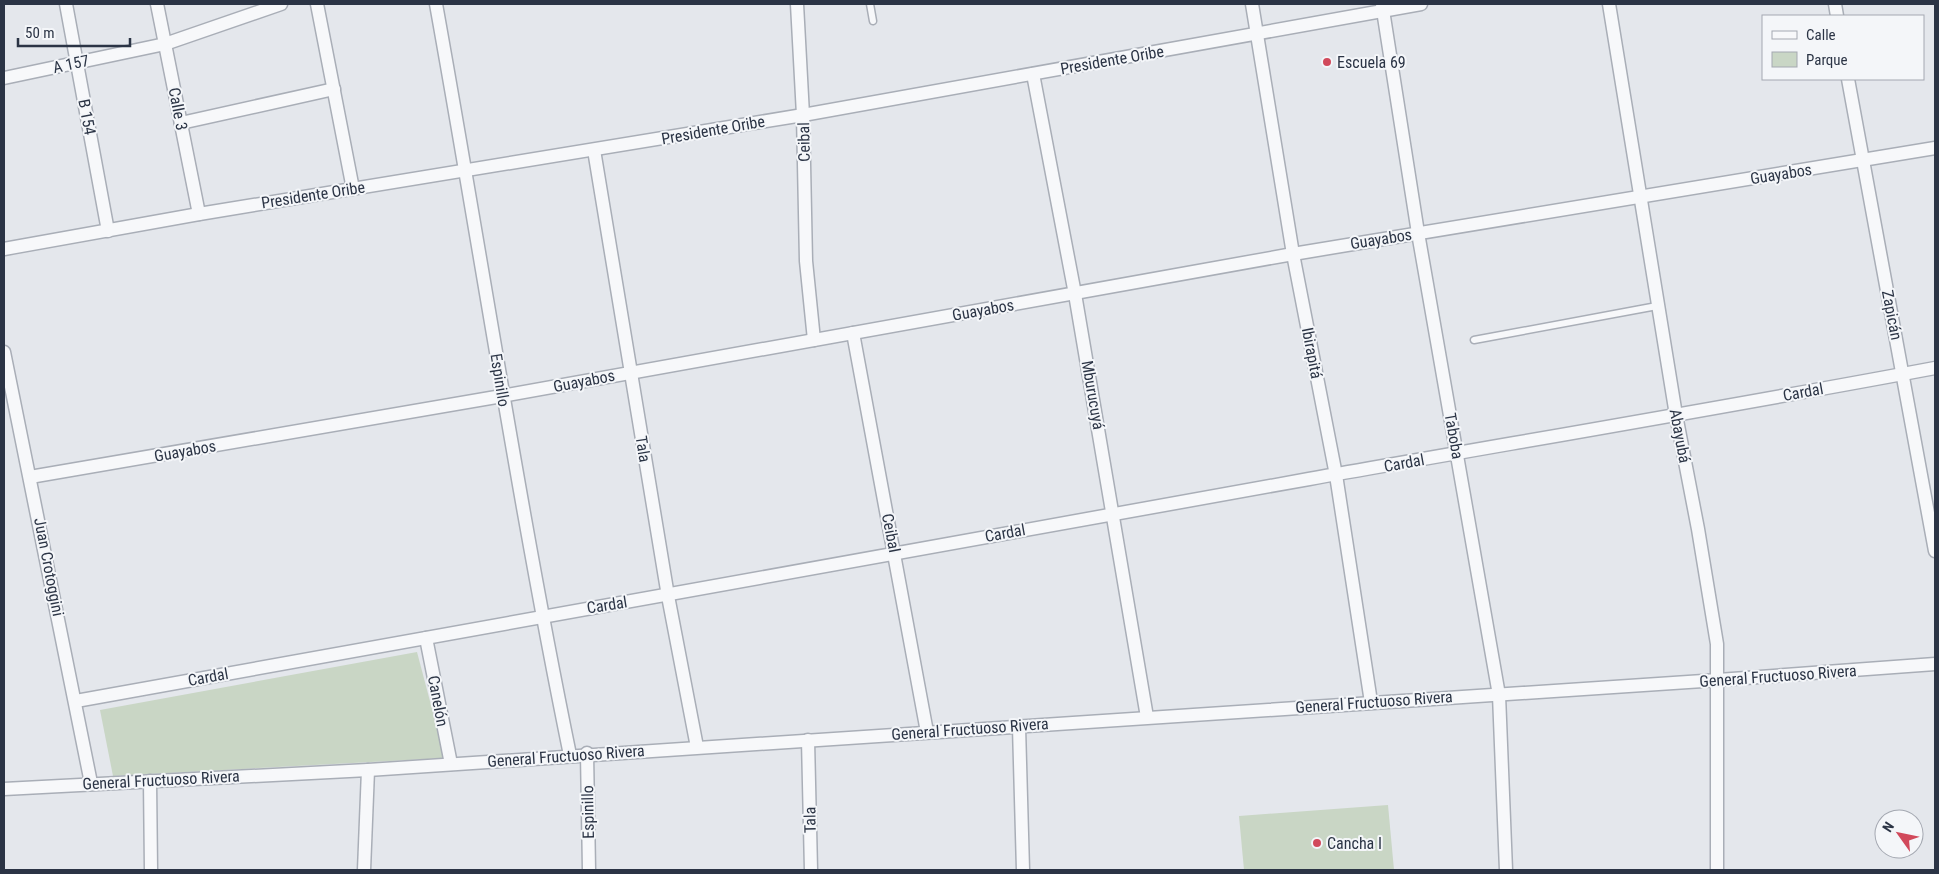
<svg xmlns="http://www.w3.org/2000/svg" width="1939" height="874" viewBox="0 0 1939 874" font-family="'Roboto Condensed',sans-serif">
<style>
.green{fill:#c9d6c5}
.lines{fill:none;stroke-linecap:round;stroke-linejoin:round}
.service-casing{stroke:#a9aeb7;stroke-width:9}
.minor-casing{stroke:#a9aeb7;stroke-width:15}
.service{stroke:#f7f8fa;stroke-width:6}
.minor{stroke:#f7f8fa;stroke-width:12}
.poi-dot{fill:#d1495b;stroke:#f4f6f9;stroke-width:2}
.labels{text-anchor:middle;dominant-baseline:central;stroke-width:4;stroke-linejoin:round;paint-order:stroke}
.street-label{font-size:16px;fill:#2b3445;stroke:#f4f6f9}
.poi-label{font-size:16px;fill:#2b3445;stroke:#f4f6f9;text-anchor:start}
</style>
<rect width="100%" height="100%" fill="#e4e7ec"/>
<!-- green -->
<g class="green">
<polygon points="417,652 445,758 113,776 100,710"/>
<polygon points="1388,805 1394,870 1244,870 1239,816"/>
</g>
<g class="lines">
<defs>
<g id="service">
<polyline points="870,4 873,21"/>
<polyline points="1474,340 1657,306"/>
</g>
<g id="minor">
<polyline points="66,4 108,231"/>
<polyline points="157,4 199,214"/>
<polyline points="317,4 353,189"/>
<path d="M 436,4 C 481,254 519,506 570,755"/>
<polyline points="797,4 803,115 806,261 814,340"/>
<polyline points="1252,4 1293,254 1336,475 1371,702"/>
<polyline points="1382,4 1418,233 1499,695 1506,870"/>
<polyline points="1609,4 1676,415 1698,529 1717,644 1717,870"/>
<polyline points="1835,4 1837,16"/>
<polyline points="1033,74 1075,294 1147,717"/>
<polyline points="4,78 165,44 281,4"/>
<polyline points="1848,79 1935,551"/>
<polyline points="181,123 334,89"/>
<polyline points="594,150 668,596 697,747"/>
<polyline points="4,249 199,214 803,115 1421,4"/>
<polyline points="853,333 927,732"/>
<polyline points="4,352 91,783"/>
<polyline points="30,477 502,396 1293,254 1935,148"/>
<polyline points="426,638 451,764"/>
<path d="M 76,701 C 487,627 898,553 1309,479 C 1518,442 1727,407 1935,368"/>
<polyline points="1019,727 1023,870"/>
<polyline points="808,740 811,870"/>
<polyline points="587,753 589,870"/>
<polyline points="150,781 151,870"/>
<polyline points="4,789 368,770 1718,680 1935,664"/>
<polyline points="364,870 368,770"/>
</g>
</defs>
<!-- service casing -->
<use href="#service" class="service-casing"/>
<!-- minor casing -->
<use href="#minor" class="minor-casing"/>
<!-- service -->
<use href="#service" class="service"/>
<!-- minor -->
<use href="#minor" class="minor"/>
</g>
<!-- markers -->
<g class="poi-dot">
<circle cx="1327" cy="62" r="5"/>
<circle cx="1317" cy="843" r="5"/>
</g>
<g class="labels">
<!-- street labels -->
<g class="street-label">
<text transform="translate(1112 60) rotate(-10)">Presidente Oribe</text>
<text transform="translate(71 64) rotate(-12)">A 157</text>
<text transform="translate(178 109) rotate(79)">Calle 3</text>
<text transform="translate(87 117) rotate(79)">B 154</text>
<text transform="translate(713 130) rotate(-10)">Presidente Oribe</text>
<text transform="translate(804 142) rotate(-91)">Ceibal</text>
<text transform="translate(1781 174) rotate(-9)">Guayabos</text>
<text transform="translate(313 195) rotate(-9)">Presidente Oribe</text>
<text transform="translate(1381 239) rotate(-9)">Guayabos</text>
<text transform="translate(983 310) rotate(-10)">Guayabos</text>
<text transform="translate(1892 315) rotate(79)">Zapicán</text>
<text transform="translate(1312 353) rotate(79)">Ibirapitá</text>
<text transform="translate(500 380) rotate(81)">Espinillo</text>
<text transform="translate(584 381) rotate(-11)">Guayabos</text>
<text transform="translate(1803 392) rotate(-10)">Cardal</text>
<text transform="translate(1093 395) rotate(80)">Mburucuyá</text>
<text transform="translate(1454 436) rotate(80)">Taboba</text>
<text transform="translate(1680 436) rotate(79)">Abayubá</text>
<text transform="translate(643 449) rotate(81)">Tala</text>
<text transform="translate(185 451) rotate(-10)">Guayabos</text>
<text transform="translate(1404 463) rotate(-10)">Cardal</text>
<text transform="translate(891 533) rotate(79)">Ceibal</text>
<text transform="translate(1005 533) rotate(-10)">Cardal</text>
<text transform="translate(49 567) rotate(79)">Juan Crotoggini</text>
<text transform="translate(607 605) rotate(-9)">Cardal</text>
<text transform="translate(1778 676) rotate(-4)">General Fructuoso Rivera</text>
<text transform="translate(208 677) rotate(-10)">Cardal</text>
<text transform="translate(438 701) rotate(79)">Canelón</text>
<text transform="translate(1374 702) rotate(-4)">General Fructuoso Rivera</text>
<text transform="translate(970 729) rotate(-4)">General Fructuoso Rivera</text>
<text transform="translate(566 756) rotate(-4)">General Fructuoso Rivera</text>
<text transform="translate(161 780) rotate(-3)">General Fructuoso Rivera</text>
<text transform="translate(588 812) rotate(-91)">Espinillo</text>
<text transform="translate(810 820) rotate(-91)">Tala</text>
</g>
<!-- poi labels -->
<g class="poi-label">
<text x="1337" y="62">Escuela 69</text>
<text x="1327" y="843">Cancha I</text>
</g>
</g>
<!-- border -->
<rect width="1939" height="874" fill="none" stroke="#2b3445" stroke-width="10"/>
<!-- legend -->
<rect x="1762" y="15" width="162" height="65" fill="#f4f6f9" stroke="#a4a8b1"/>
<rect x="1772" y="31" width="25" height="8" fill="#f7f8fa" stroke="#a4a8b1"/>
<text x="1806" y="40" font-size="15" fill="#2b3445">Calle</text>
<rect x="1772" y="52" width="25" height="15" fill="#c9d6c5" stroke="#a4a8b1"/>
<text x="1806" y="65" font-size="15" fill="#2b3445">Parque</text>
<!-- north arrow -->
<g transform="translate(1899 834) rotate(303)"><circle r="24" fill="#f4f6f9" stroke="#a4a8b1"/>
<path d="M0-4L9 19L0 12L-9 19Z" fill="#d1495b"/>
<text y="-8" font-size="14" font-weight="bold" text-anchor="middle" fill="#2b3445">N</text>
</g>
<!-- scale -->
<path d="M18 38v8h112v-8" fill="none" stroke="#2b3445" stroke-width="2.5"/>
<text x="25" y="38" font-size="15" fill="#2b3445" stroke="#f4f6f9" stroke-width="4" paint-order="stroke">50 m</text>
</svg>
